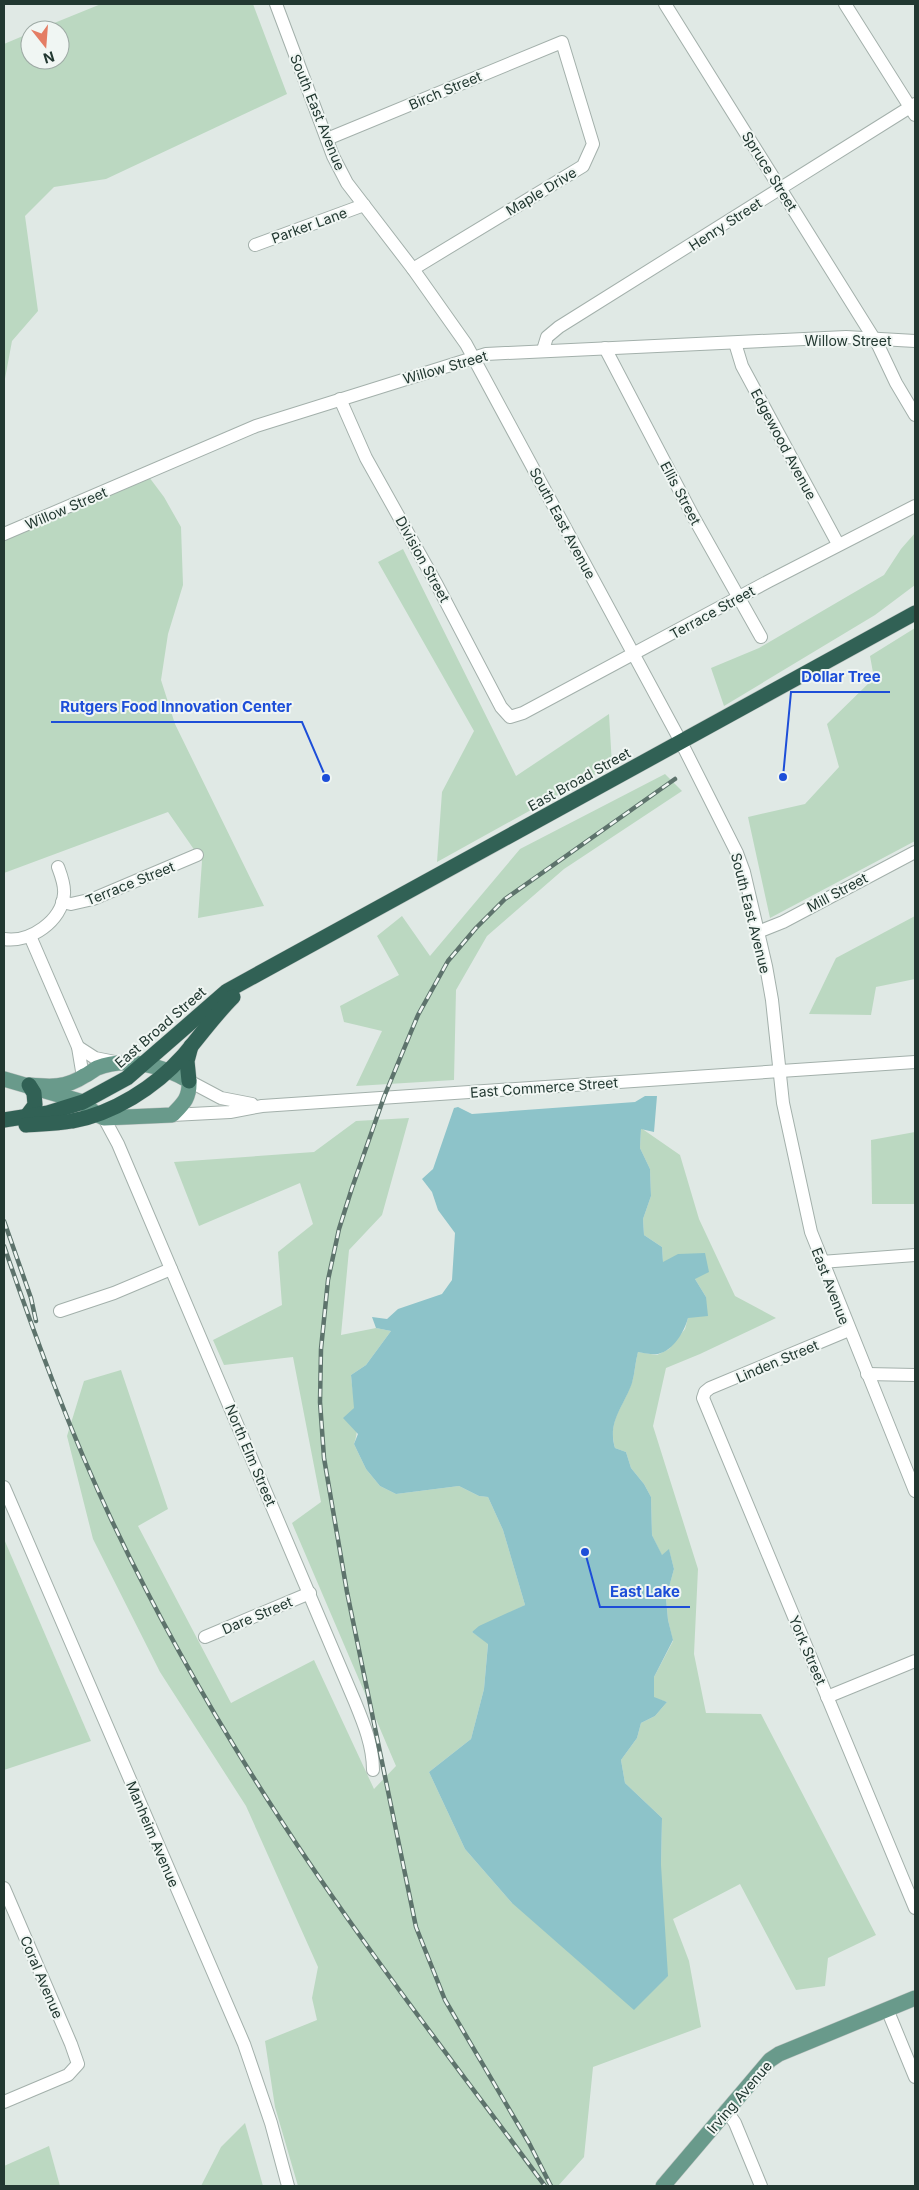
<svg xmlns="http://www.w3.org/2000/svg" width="919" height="2190" viewBox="0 0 919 2190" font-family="Inter,sans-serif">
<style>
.green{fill:#bbd8c1}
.water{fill:#8dc3c9}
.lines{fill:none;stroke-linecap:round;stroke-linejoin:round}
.minor-casing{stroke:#a3b0ab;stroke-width:14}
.major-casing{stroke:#bdc3c1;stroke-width:16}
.highway-casing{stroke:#bdc3c1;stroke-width:16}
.minor{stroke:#fff;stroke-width:12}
.major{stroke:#699a8b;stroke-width:15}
.highway{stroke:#316155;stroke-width:15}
.rail-casing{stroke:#5d736c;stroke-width:4.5}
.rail{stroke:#f0f6f3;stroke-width:2.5;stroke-dasharray:8;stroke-linecap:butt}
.labels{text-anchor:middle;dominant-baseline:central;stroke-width:4;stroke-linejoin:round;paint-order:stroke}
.street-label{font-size:14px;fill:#223831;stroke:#f0f6f3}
.leader{fill:none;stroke:#1d4ed8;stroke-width:2}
.callout-dot{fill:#1d4ed8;stroke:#f0f6f3;stroke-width:2}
.callout-label{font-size:15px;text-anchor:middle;font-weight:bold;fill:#1d4ed8;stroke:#f0f6f3;stroke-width:4;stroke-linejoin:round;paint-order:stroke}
</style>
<rect width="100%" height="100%" fill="#e0e9e5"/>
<!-- green -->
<g class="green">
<polygon points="101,4 253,4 287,94 106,179 54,187 25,216 38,311 12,341 4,384 4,44 30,33 30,60 60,60 60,30 37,30"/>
<polygon points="146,473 164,497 181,527 183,585 168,634 161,680 175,724 264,906 198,918 202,861 168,812 4,873 4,538"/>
<polygon points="915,533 915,585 875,615 724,706 711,668 759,648 884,575 901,549"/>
<polygon points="403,549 516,776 609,714 612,765 437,862 442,792 474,731 378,562"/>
<polygon points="915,628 915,841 770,918 748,817 805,804 839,767 827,724 874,678 870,656"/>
<polygon points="665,774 682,791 564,869 487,936 456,990 454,1080 356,1086 382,1031 344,1022 340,1006 399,975 377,936 402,916 430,956 520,849"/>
<polygon points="915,916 915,979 876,987 871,1015 809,1014 836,958"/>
<path d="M 409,1118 L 382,1215 L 349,1250 L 341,1335 L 376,1328 L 391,1331 L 366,1365 L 351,1375 C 352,1396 362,1423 354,1444 L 366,1469 L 380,1486 L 396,1494 L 459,1486 L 479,1496 L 488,1497 L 503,1530 L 525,1605 L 472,1632 L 488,1643 L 484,1689 L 471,1739 L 429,1772 L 465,1849 L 512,1903 L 661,1865 L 662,1818 L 625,1783 L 621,1760 L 637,1738 L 641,1723 L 655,1716 L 667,1702 L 654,1698 L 654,1677 L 673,1641 L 668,1620 L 666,1597 L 674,1569 L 669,1550 L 662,1556 L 652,1535 L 651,1497 L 644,1484 L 631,1468 L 626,1452 L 615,1448 C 607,1421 624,1406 632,1382 C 635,1373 635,1362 638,1352 L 657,1355 L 669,1349 L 685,1329 L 688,1318 L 706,1297 L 695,1279 L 663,1263 L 662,1247 L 644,1235 L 643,1219 L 651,1196 L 650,1169 L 640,1148 L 641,1128 L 680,1155 L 699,1219 L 735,1296 L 776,1318 L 700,1354 L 666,1368 L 653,1426 L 698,1569 L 694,1654 L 706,1713 L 761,1714 L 876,1935 L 828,1958 L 825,1986 L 796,1990 L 740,1884 L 673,1919 L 689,1961 L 701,2027 L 593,2067 L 584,2157 L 558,2186 L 298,2186 L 275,2107 L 265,2041 L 317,2020 L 312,1998 L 318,1967 L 246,1806 L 160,1672 L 93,1539 L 67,1436 L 84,1381 L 121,1370 L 168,1509 L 138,1526 L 231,1703 L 314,1660 L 374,1789 L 396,1766 L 292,1523 L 321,1502 L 293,1357 L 224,1365 L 213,1340 L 282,1305 L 278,1252 L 313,1224 L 300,1183 L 199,1226 L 174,1162 L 314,1152 L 356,1121 Z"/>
<polygon points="915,1132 915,1204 872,1204 871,1140"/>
<polygon points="4,1539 91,1741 4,1770"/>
<polygon points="245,2123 263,2186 201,2186 221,2147"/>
<polygon points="49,2146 60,2186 4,2186 4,2166"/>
</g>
<!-- water -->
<path class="water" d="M 645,1096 L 657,1096 L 654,1132 L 641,1129 L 640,1148 L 650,1169 L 651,1196 L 643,1219 L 644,1235 L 662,1247 L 663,1262 L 678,1254 L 705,1253 L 709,1272 L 695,1279 L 706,1297 L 708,1316 L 688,1318 C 684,1332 674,1350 658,1354 C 653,1355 644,1353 638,1352 C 635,1362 635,1373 632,1383 C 624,1406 607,1422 615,1448 L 626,1452 L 631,1468 L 644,1484 L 651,1497 L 652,1535 L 662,1555 L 669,1549 L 674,1569 L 666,1598 L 668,1620 L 673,1640 L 654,1677 L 654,1697 L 667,1702 L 655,1716 L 641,1723 L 637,1738 L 621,1760 L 625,1783 L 662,1818 L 661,1865 L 668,1976 L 634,2010 L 512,1903 L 465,1849 L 429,1772 L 471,1739 L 484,1689 L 488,1644 L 472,1632 L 479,1626 L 525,1605 L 503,1530 L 488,1497 L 479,1496 L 459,1486 L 396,1494 L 380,1486 L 366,1469 L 354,1444 L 358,1434 L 343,1418 L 354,1408 L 351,1375 L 366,1365 L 391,1331 L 376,1328 L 372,1317 L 387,1319 L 398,1309 L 442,1294 L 452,1280 L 455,1233 L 438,1210 L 432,1192 L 422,1179 L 433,1169 L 454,1108 L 458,1107 L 472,1114 L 635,1102 Z"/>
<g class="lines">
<defs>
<g id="minor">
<polyline points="276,4 333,156 347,183 413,269 466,344 681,742 737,853 744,872 766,966 772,1000 783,1103 811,1232 915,1491"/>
<polyline points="665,4 878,345 896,383 915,415"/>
<polyline points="845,4 915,115"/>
<polyline points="327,139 562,42 593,144 583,166 413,269"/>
<polyline points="255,245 364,205"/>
<polyline points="735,343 742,366 838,544"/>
<polyline points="605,348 694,518 761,637"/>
<polyline points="543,350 547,337 559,327 915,104"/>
<polyline points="340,399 366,458 437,585 501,707 510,717 523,713 769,581 915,506"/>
<polyline points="4,534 256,426 486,354 846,337 915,341"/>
<polyline points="62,902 71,904 93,899 197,855"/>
<polyline points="758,932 783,922 915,852"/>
<polyline points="30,936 78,1047 83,1077"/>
<path d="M 4,939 C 30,943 62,921 64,894 C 65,885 61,875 58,867"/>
<polyline points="78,1047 95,1058 115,1062"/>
<polyline points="189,1081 221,1098 252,1104"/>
<polyline points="172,1115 230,1112 262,1106 915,1062"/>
<path d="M 104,1118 L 118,1144 L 355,1702 C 364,1724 373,1746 373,1770"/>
<polyline points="821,1262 915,1255"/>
<polyline points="60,1311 114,1293 171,1269"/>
<polyline points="849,1330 710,1388 705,1392 703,1398 915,1908"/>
<polyline points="867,1374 915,1375"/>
<polyline points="4,1487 244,2044 271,2123 288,2186"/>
<polyline points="205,1637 310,1593"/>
<polyline points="827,1697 915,1661"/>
<polyline points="4,1888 71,2044 78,2064 68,2075 4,2102"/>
<polyline points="887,2009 915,2077"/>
<polyline points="726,2110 735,2123 761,2186"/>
</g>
<g id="major">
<path d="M 4,1079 L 83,1102 L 96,1114 L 104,1118 L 172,1115 C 183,1104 190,1098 189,1081 C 164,1066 126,1056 97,1068 C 93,1070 89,1074 84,1076 C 66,1088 50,1087 29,1085"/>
<polyline points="663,2186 770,2060 779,2054 915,1998"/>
</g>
<g id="highway">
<polyline points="189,1081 187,1061 191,1046"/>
<polyline points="26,1117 35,1105 34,1093 29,1085"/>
<polyline points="4,1120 48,1113 83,1102 127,1078 227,991 915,613"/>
<path d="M 26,1125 C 41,1124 57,1124 72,1121 C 113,1114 155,1087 183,1056 C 200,1036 214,1016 233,997"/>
</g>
</defs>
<!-- minor casing -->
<use href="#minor" class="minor-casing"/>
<!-- major casing -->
<use href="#major" class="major-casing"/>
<!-- highway casing -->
<use href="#highway" class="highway-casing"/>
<!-- minor -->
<use href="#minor" class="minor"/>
<!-- major -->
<use href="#major" class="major"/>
<!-- highway -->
<use href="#highway" class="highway"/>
<defs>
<g id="rail">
<polyline points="4,1221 31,1298 36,1321"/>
<path d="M 4,1246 C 36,1339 70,1432 112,1521 C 159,1620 214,1717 273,1808 C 357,1939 453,2061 545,2186"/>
<polyline points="551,2186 529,2143 445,2000 416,1927 347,1592 324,1458 320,1402 321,1349 328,1280 339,1229 352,1188 384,1097 418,1015 448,961 476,928 505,899 675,779"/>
</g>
</defs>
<!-- rail casing -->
<use href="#rail" class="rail-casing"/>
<!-- rail -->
<use href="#rail" class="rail"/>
</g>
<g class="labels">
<!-- street labels -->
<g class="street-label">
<text transform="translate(445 90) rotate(-23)">Birch Street</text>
<text transform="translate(318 112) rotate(68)">South East Avenue</text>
<text transform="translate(770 171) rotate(58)">Spruce Street</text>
<text transform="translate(541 191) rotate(-31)">Maple Drive</text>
<text transform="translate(725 224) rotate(-33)">Henry Street</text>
<text transform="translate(309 225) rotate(-20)">Parker Lane</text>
<text x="848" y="340">Willow Street</text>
<text transform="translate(445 367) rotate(-16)">Willow Street</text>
<text transform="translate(784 444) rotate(62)">Edgewood Avenue</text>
<text transform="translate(681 493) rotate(62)">Ellis Street</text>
<text transform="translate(66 508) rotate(-23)">Willow Street</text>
<text transform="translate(563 523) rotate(62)">South East Avenue</text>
<text transform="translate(423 559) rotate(61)">Division Street</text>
<text transform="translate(712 612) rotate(-29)">Terrace Street</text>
<text transform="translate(579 779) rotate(-29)">East Broad Street</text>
<text transform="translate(130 883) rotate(-22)">Terrace Street</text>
<text transform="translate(837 892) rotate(-28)">Mill Street</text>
<text transform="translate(751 913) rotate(76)">South East Avenue</text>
<text transform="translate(160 1027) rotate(-41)">East Broad Street</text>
<text transform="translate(544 1087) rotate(-4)">East Commerce Street</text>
<text transform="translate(831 1286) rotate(69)">East Avenue</text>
<text transform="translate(777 1361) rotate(-23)">Linden Street</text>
<text transform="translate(251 1455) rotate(67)">North Elm Street</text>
<text transform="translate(257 1615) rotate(-23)">Dare Street</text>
<text transform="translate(808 1650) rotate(67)">York Street</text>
<text transform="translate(153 1834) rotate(67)">Manheim Avenue</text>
<text transform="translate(42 1977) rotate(67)">Coral Avenue</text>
<text transform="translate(739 2097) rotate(-49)">Irving Avenue</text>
</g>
</g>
<!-- callouts -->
<path class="leader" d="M783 777L791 692H890M326 778L302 722H51M585 1552L600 1607H690"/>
<g class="callout-dot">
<circle cx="783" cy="777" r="5"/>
<circle cx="326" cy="778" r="5"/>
<circle cx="585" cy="1552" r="5"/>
</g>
<g class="callout-label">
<text x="841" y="682">Dollar Tree</text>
<text x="176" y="712">Rutgers Food Innovation Center</text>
<text x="645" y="1597">East Lake</text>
</g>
<!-- border -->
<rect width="919" height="2190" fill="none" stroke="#223831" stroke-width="10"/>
<!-- north arrow -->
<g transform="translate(45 45) rotate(163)"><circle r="24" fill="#f0f6f3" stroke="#9eaaa5"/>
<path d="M0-4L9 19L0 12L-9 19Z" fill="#e47d64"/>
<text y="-8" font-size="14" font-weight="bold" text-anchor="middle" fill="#223831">N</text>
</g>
</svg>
